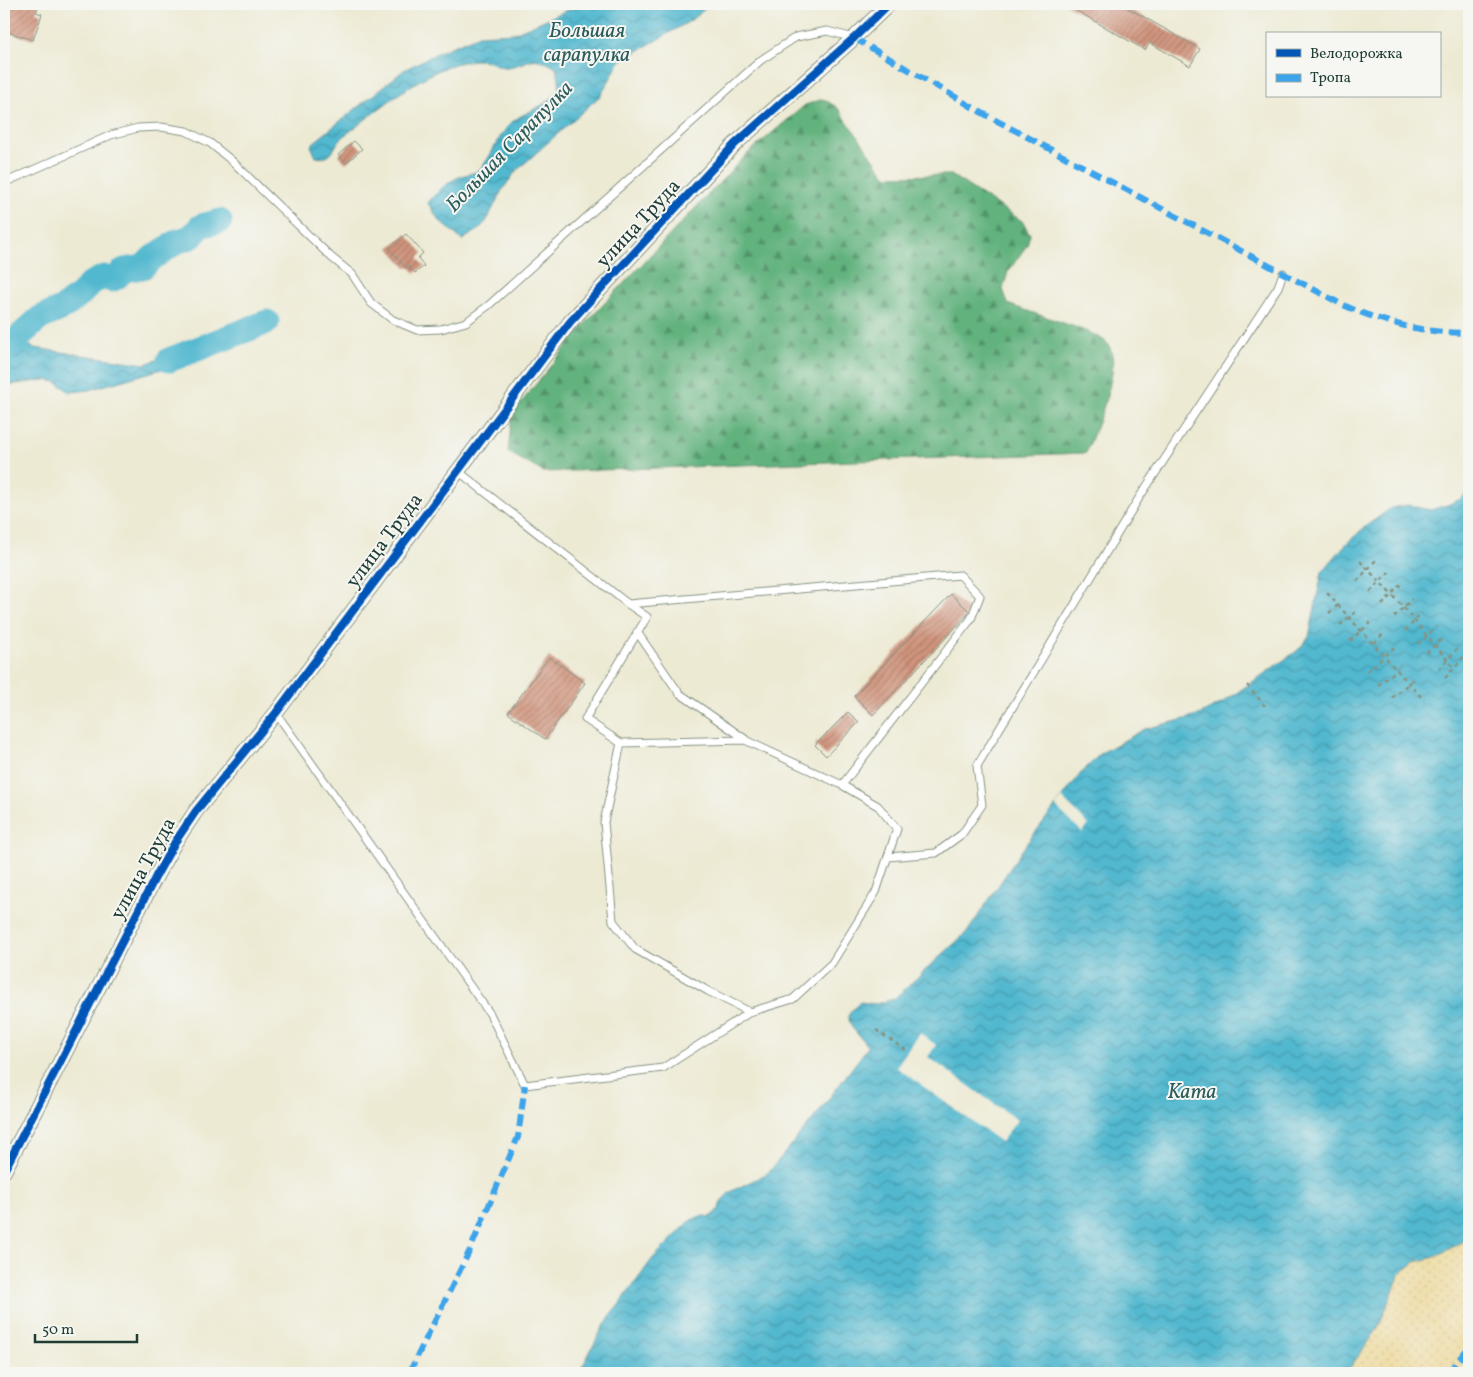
<svg xmlns="http://www.w3.org/2000/svg" width="1473" height="1377" viewBox="0 0 1473 1377" font-family="Vollkorn,serif">
<style>
.forest{fill:url(#forest-firs);stroke:#407859}
.sand{fill:url(#sand-dots);stroke:#868c69}
.water{fill:url(#water-waves);stroke:#387a82}
.pier{fill:#edead4}
.lines{fill:none;stroke-linecap:round;stroke-linejoin:round}
.river{stroke:#51b8cf;stroke-width:25}
.building{fill:url(#building-hatch)}
.lane-casing{stroke:#869484;stroke-width:9}
.street-casing{stroke:#869484;stroke-width:16}
.path{stroke:#869484;stroke-width:2.5;stroke-dasharray:4 4;stroke-linecap:butt}
.lane{stroke:#fff;stroke-width:7}
.street{stroke:#fff;stroke-width:14}
.quiet{stroke:#3da4eb;stroke-width:6;stroke-dasharray:12 6;stroke-linecap:butt}
.cycleway-casing{stroke:#f6f6f2;stroke-width:11}
.cycleway{stroke:#0057b8;stroke-width:8}
.labels{text-anchor:middle;dominant-baseline:central;stroke-width:4;stroke-linejoin:round;paint-order:stroke}
.street-label{font-size:20px;fill:#1f3d34;stroke:#f6f6f2}
.water-label{font-size:21px;font-style:italic;fill:#2c5c5b;stroke:#f6f6f2}
</style>
<defs>
<pattern id="forest-firs" width="22" height="20" patternUnits="userSpaceOnUse" patternTransform="scale(1.25)"><rect width="22" height="20" fill="#62b27e"/><path d="M5 1l3.5 6h-7zM16 11l3.5 6h-7z" fill="#509268"/></pattern>
<pattern id="sand-dots" width="8" height="8" patternUnits="userSpaceOnUse" patternTransform="scale(1.25)"><rect width="8" height="8" fill="#eeda9e"/><path d="M2 2h.1M6 6h.1" fill="none" stroke="#ccbc89" stroke-width="1.8" stroke-linecap="round"/></pattern>
<pattern id="water-waves" width="16" height="10" patternUnits="userSpaceOnUse" patternTransform="scale(1.25)"><rect width="16" height="10" fill="#51b8cf"/><path d="M0 5q4-4 8 0t8 0" fill="none" stroke="#4397a9"/></pattern>
<pattern id="building-hatch" width="6" height="6" patternUnits="userSpaceOnUse" patternTransform="scale(1.25)"><rect width="6" height="6" fill="#d1947d"/><path d="M-1 1l2-2M0 6l6-6M5 7l2-2" fill="none" stroke="#a97a67"/></pattern>
</defs>
<rect width="100%" height="100%" fill="#f6f6f2"/>
<filter id="ink" filterUnits="userSpaceOnUse"><feTurbulence type="fractalNoise" baseFrequency=".02" numOctaves="2"/><feDisplacementMap in="SourceGraphic" scale="10" xChannelSelector="R" yChannelSelector="G"/><feConvolveMatrix kernelMatrix="1 2 1 2 8 2 1 2 1" color-interpolation-filters="sRGB"/></filter>
<filter id="wash" filterUnits="userSpaceOnUse"><feTurbulence type="fractalNoise" baseFrequency=".0096" numOctaves="4" result="noise"/><feDisplacementMap in="SourceGraphic" scale="20" xChannelSelector="R" yChannelSelector="G"/><feGaussianBlur stdDeviation="1.12" result="paint"/><feColorMatrix in="noise" values="0 0 0 0 0 0 0 0 0 0 0 0 0 0 0 0 0 1.4 0 .05"/><feComposite in="paint" operator="in"/></filter>
<g filter="url(#wash)">
<rect width="100%" height="100%" fill="#edead4"/>
<!-- forest -->
<path class="forest" d="M 823,99 L 837,107 L 886,176 L 951,175 L 1022,221 L 1030,234 L 1027,245 L 1008,272 L 1003,289 L 1008,304 C 1027,312 1097,331 1107,343 C 1125,365 1095,429 1086,453 L 543,472 L 508,452 L 512,414 L 582,327 L 746,155 L 805,105 Z"/>
<!-- sand -->
<polygon class="sand" points="1469,1235 1469,1373 1346,1373 1377,1330 1400,1274 1415,1262 1435,1257 1463,1241"/>
<!-- water -->
<g class="water">
<path d="M 582,4 L 711,4 L 690,21 L 620,61 L 601,95 L 516,171 L 501,192 L 486,222 L 477,231 L 462,240 L 438,219 L 428,203 C 437,192 447,182 461,176 C 466,174 474,174 479,170 C 493,156 497,136 512,122 C 525,111 547,107 557,92 C 562,83 558,75 555,66 C 527,51 527,67 504,67 C 496,66 490,60 482,60 C 441,58 393,98 362,122 C 355,128 347,133 341,139 C 332,147 334,161 316,157 L 311,146 L 313,143 L 404,70 L 439,52 L 479,35 L 514,33 Z"/>
<polygon points="55,307 70,309 63,315 47,319 26,337 25,341 29,345 34,348 145,364 199,345 205,350 162,369 89,390 70,392 56,382 46,380 16,384 4,388 4,340 17,331 33,316"/>
<polygon points="1469,490 1469,1235 1463,1241 1435,1257 1415,1262 1400,1274 1377,1330 1346,1373 579,1373 603,1327 653,1258 691,1220 703,1215 709,1217 714,1215 719,1209 721,1201 730,1192 768,1173 818,1113 868,1047 851,1026 848,1016 852,1010 860,1002 876,1004 894,999 968,931 1027,843 1082,772 1101,753 1145,729 1197,716 1222,703 1297,651 1309,637 1322,572 1345,545 1366,526 1391,508 1408,505 1430,510 1447,505 1461,499"/>
</g>
<!-- pier -->
<g class="pier">
<polygon points="1062,798 1089,825 1082,832 1055,806"/>
<polygon points="920,1033 936,1045 928,1057 1017,1120 1001,1142 896,1067"/>
</g>
<g class="lines">
<!-- river -->
<g class="river">
<polyline points="4,350 40,318 63,308 80,295 91,283 104,277 111,280 116,278 124,270 143,267 152,258 178,241 191,237 201,226 220,221"/>
<polyline points="169,360 267,322"/>
</g>
</g>
<g id="blocks">
<!-- building -->
<g class="building">
<polygon points="4,4 39,4 36,12 42,14 33,40 4,31 8,16 4,15"/>
<polygon points="1065,4 1121,4 1200,49 1190,66 1150,43 1145,50"/>
<polygon points="354,141 362,149 346,163 338,155"/>
<polygon points="406,234 423,253 418,258 424,266 415,273 409,266 406,268 389,248"/>
<polygon points="951,594 970,612 873,715 854,696"/>
<polygon points="549,657 585,683 545,739 508,713"/>
<polygon points="848,712 859,722 826,756 815,745"/>
</g>
</g>
</g>
<g filter="url(#ink)">
<use href="#blocks" fill-opacity="0" stroke="#869484" stroke-width="1"/>
<g class="lines">
<defs>
<g id="lane">
<polyline points="4,183 111,135 138,128 161,127 186,131 210,143 232,161 331,257 352,274 371,303 393,320 417,330 441,329 466,322 489,305 761,60 796,37 827,31 854,38"/>
<polyline points="458,471 628,604 960,575 980,596 971,619 842,785 745,740 621,743 604,822 613,921 635,949 708,991 750,1012 793,999 832,963 876,892 897,829 878,806 842,785"/>
<polyline points="637,632 679,693 745,739"/>
<polyline points="276,713 490,1014 525,1085 663,1068 750,1012"/>
<polyline points="621,743 585,719 647,617 628,604"/>
<polyline points="888,857 936,853 962,834 982,805 977,766 1139,498 1278,287 1283,273"/>
</g>
<polyline id="street" points="4,1171 156,876 175,842 196,811 276,713 570,322 735,144 854,38 889,4"/>
</defs>
<!-- lane casing -->
<use href="#lane" class="lane-casing"/>
<!-- street casing -->
<use href="#street" class="street-casing"/>
<!-- path -->
<g class="path">
<polyline points="1360,561 1404,608 1455,669"/>
<polyline points="1357,581 1376,560"/>
<polyline points="1370,592 1389,572"/>
<polyline points="1327,593 1424,700"/>
<polyline points="1382,605 1401,584"/>
<polyline points="1329,613 1338,605"/>
<polyline points="1394,617 1412,599"/>
<polyline points="1340,625 1358,610"/>
<polyline points="1405,631 1422,613"/>
<polyline points="1350,641 1371,622"/>
<polyline points="1374,643 1383,634"/>
<polyline points="1418,644 1436,627"/>
<polyline points="1426,653 1444,637"/>
<polyline points="1439,669 1457,649"/>
<polyline points="1367,671 1395,647"/>
<polyline points="1445,678 1464,657"/>
<polyline points="1247,685 1265,706"/>
<polyline points="1378,685 1398,669"/>
<polyline points="1392,698 1416,677"/>
<polyline points="876,1030 907,1051"/>
</g>
<!-- lane -->
<use href="#lane" class="lane"/>
<!-- street -->
<use href="#street" class="street"/>
<!-- quiet -->
<g class="quiet">
<path d="M 854,38 L 986,115 L 1341,304 C 1383,323 1423,333 1469,333"/>
<polyline points="409,1373 470,1250 518,1137 525,1085"/>
<polyline points="1448,1373 1469,1347"/>
</g>
<defs>
<polyline id="cycleway" points="4,1171 156,876 175,842 196,811 276,713 570,322 735,144 854,38 889,4"/>
</defs>
<!-- cycleway casing -->
<use href="#cycleway" class="cycleway-casing"/>
<!-- cycleway -->
<use href="#cycleway" class="cycleway"/>
</g>
</g>
<g class="labels">
<!-- street labels -->
<g class="street-label">
<text transform="translate(639 224) rotate(-47)">улица Труда</text>
<text transform="translate(385 541) rotate(-53)">улица Труда</text>
<text transform="translate(144 869) rotate(-61)">улица Труда</text>
</g>
<!-- water labels -->
<g class="water-label">
<text x="587" y="31">Большая<tspan x="587" dy="24">сарапулка</tspan></text>
<text transform="translate(510 147) rotate(-46)">Большая Сарапулка</text>
<text x="1192" y="1092">Kama</text>
</g>
</g>
<!-- margin -->
<rect width="1473" height="1377" fill="none" stroke="#f6f6f2" stroke-width="20"/>
<!-- legend -->
<rect x="1266" y="32" width="175" height="65" fill="#f6f6f2" stroke="#a0aca6"/>
<rect x="1276" y="49" width="25" height="8" fill="#0057b8" stroke="#a0aca6"/>
<text x="1310" y="58" font-size="15" fill="#1f3d34">Велодорожка</text>
<rect x="1276" y="74" width="25" height="8" fill="#3da4eb" stroke="#a0aca6"/>
<text x="1310" y="82" font-size="15" fill="#1f3d34">Тропа</text>
<!-- scale -->
<path d="M35 1334v8h102v-8" fill="none" stroke="#1f3d34" stroke-width="2.5"/>
<text x="42" y="1334" font-size="15" fill="#1f3d34" stroke="#f6f6f2" stroke-width="4" paint-order="stroke">50 m</text>
</svg>
